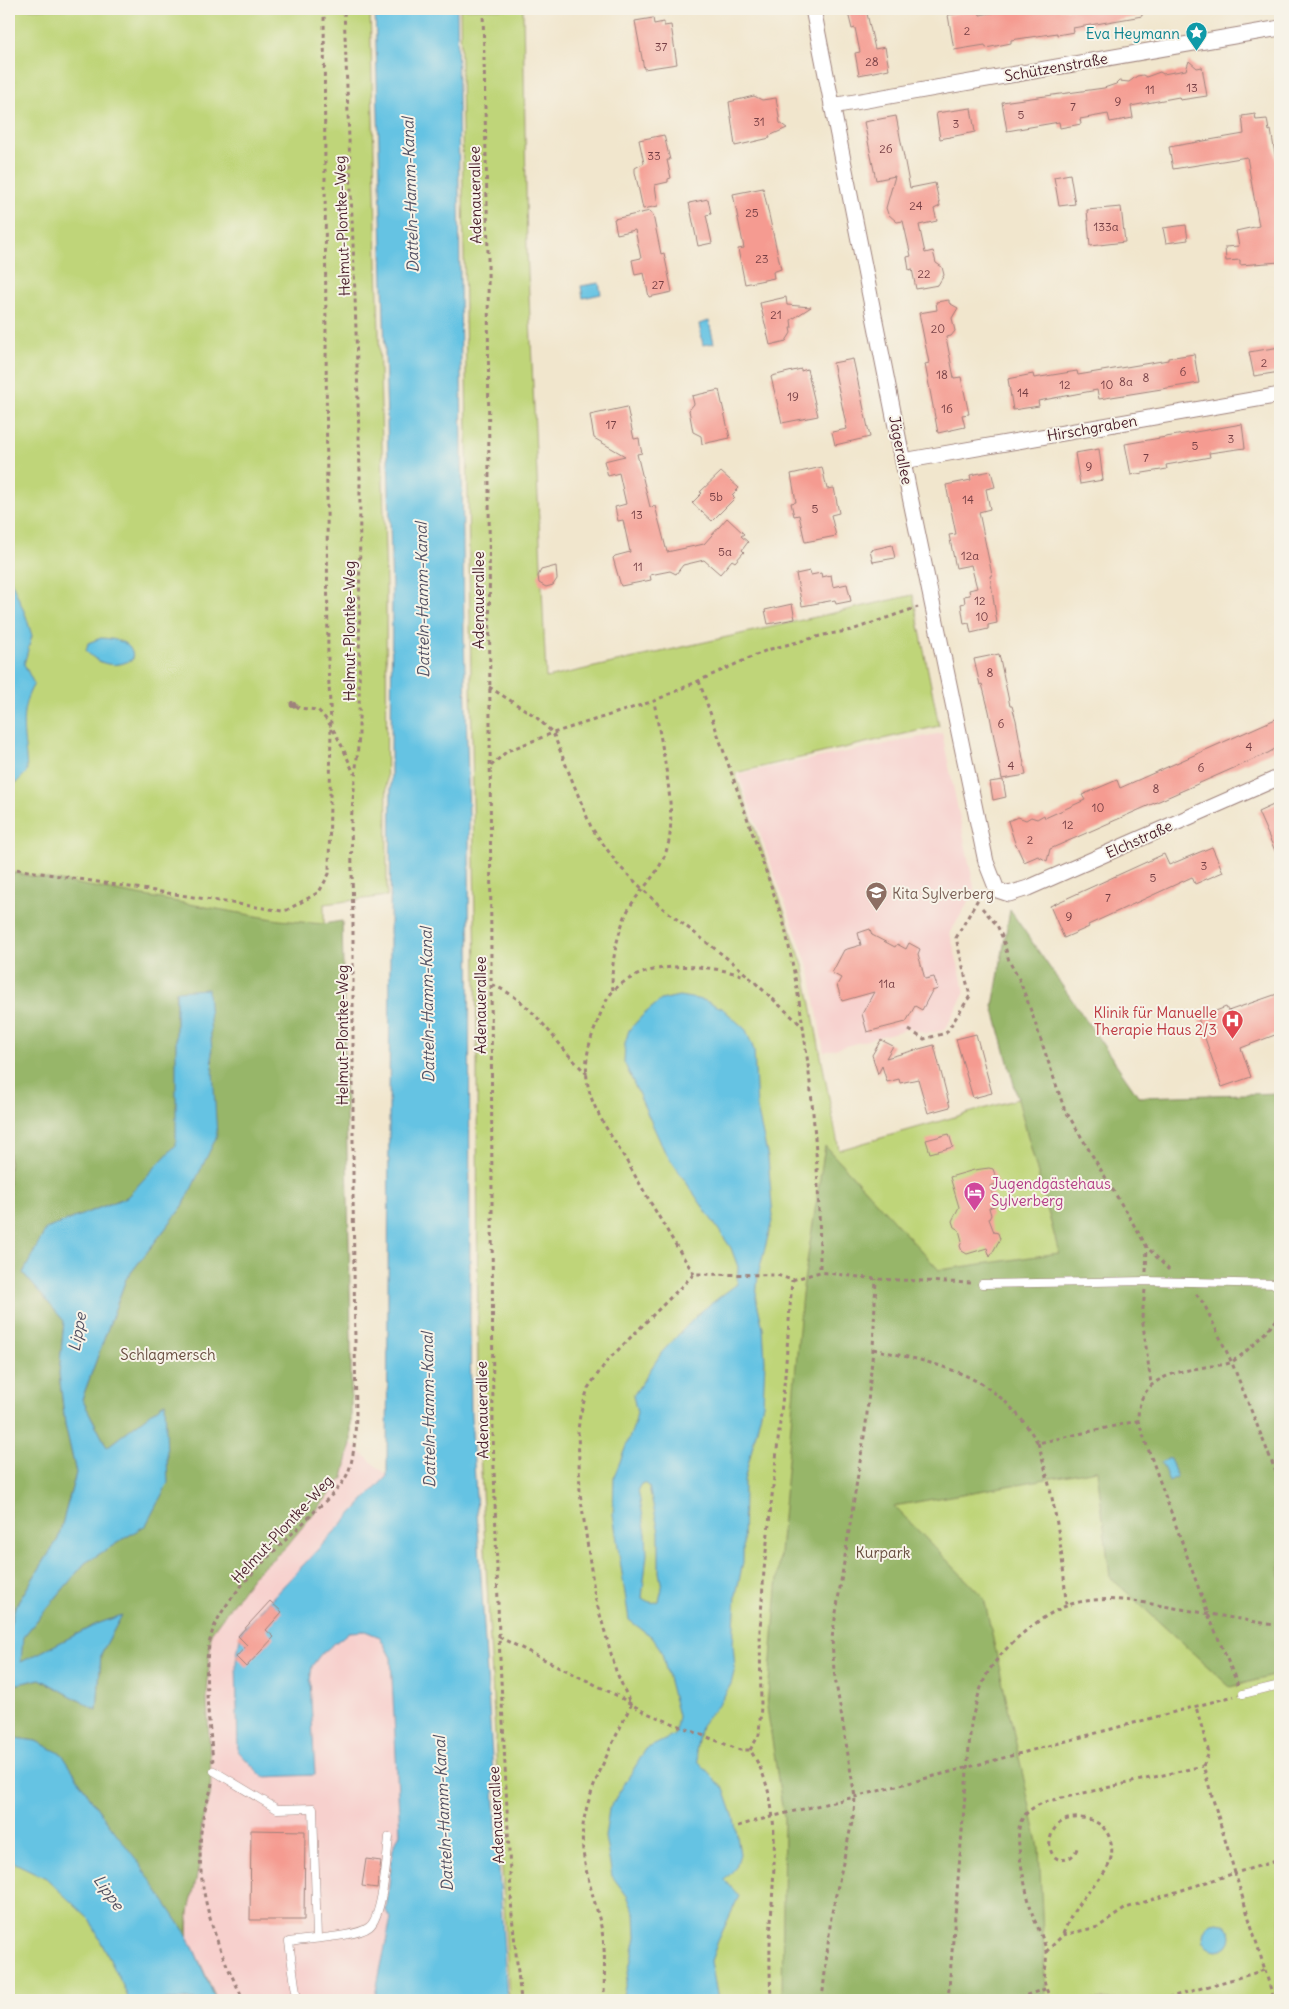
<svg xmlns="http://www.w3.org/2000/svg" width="1289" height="2009" viewBox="0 0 1289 2009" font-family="Delius,sans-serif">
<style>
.built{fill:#f7d0cd}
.green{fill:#bfd579;stroke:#847a52}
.forest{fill:#97b669;stroke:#706a4a}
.water{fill:#65c3e3;stroke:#587187;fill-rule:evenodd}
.building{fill:#f59b91}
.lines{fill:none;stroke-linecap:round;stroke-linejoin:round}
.lane-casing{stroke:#9e827c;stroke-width:9}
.street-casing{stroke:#9e827c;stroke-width:17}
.path{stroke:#9e827c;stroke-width:3;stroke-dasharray:4 4;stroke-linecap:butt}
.lane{stroke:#fff;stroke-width:8}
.street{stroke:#fff;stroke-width:15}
.path-bridge{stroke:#9e827c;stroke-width:3;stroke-dasharray:4 4;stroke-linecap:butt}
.labels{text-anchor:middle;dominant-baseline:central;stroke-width:4;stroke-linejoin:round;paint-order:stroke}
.number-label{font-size:12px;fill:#753e44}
.culture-label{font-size:15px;fill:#0d838f;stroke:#f7f3e8;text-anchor:end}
.street-label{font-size:15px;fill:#4a1f2b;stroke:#f7f3e8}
.education-label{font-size:15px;fill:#785e54;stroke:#f7f3e8;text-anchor:start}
.health-label{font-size:15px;fill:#be3a42;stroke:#f7f3e8;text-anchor:end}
.hotel-label{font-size:15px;fill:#b23c85;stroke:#f7f3e8;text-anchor:start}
.park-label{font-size:15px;fill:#674c3e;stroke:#f7f3e8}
.water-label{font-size:16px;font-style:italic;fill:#525062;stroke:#f7f3e8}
</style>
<rect width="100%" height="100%" fill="#f7f3e8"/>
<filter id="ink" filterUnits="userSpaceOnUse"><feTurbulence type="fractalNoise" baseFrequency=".02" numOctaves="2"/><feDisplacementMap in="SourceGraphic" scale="10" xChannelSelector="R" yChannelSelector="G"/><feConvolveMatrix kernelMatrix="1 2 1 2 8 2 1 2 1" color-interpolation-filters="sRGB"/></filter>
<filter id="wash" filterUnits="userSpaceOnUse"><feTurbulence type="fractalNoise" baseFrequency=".0096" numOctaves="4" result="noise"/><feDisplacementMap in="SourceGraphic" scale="20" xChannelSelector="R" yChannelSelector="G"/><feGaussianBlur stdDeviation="1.12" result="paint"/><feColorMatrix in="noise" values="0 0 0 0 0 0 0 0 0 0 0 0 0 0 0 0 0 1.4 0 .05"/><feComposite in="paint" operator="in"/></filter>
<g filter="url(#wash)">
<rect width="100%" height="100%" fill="#f1e6cd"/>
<!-- built -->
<g class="built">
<polygon points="942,733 975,891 950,933 965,992 945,1030 926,1034 911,1028 824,1052 810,971 738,774"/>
<polygon points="351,1443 387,1476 391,1658 400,1833 393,1848 386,1911 391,1917 376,1991 375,2000 215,2000 188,1937 188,1916 200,1862 202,1823 210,1797 211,1775 207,1699 211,1633 253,1576 285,1548 342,1479"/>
</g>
<!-- green -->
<g class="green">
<polygon points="9,9 370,9 386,590 387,896 324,904 328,1463 203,1591 188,1937 217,2000 9,2000"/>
<polygon points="460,9 523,9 527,251 546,678 913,595 939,726 735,773 804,968 839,1150 1098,1076 1142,1173 1280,1107 1280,2000 509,2000 478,1414 477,1037"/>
</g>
<!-- forest -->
<g class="forest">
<polygon points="9,872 279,920 323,924 342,921 351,1337 351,1443 343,1478 285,1548 253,1576 211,1633 207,1699 211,1775 210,1797 202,1823 200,1862 188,1916 188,1937 97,1808 62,1755 36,1741 9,1737 9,1686 40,1679 97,1710 101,1654 121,1616 97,1624 20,1663 23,1637 85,1563 145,1525 165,1403 107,1447 82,1399 126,1279 183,1206 176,992 177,1145 127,1197 46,1229 23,1273 64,1321 59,1374 65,1424 76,1473 58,1539 15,1607 9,1629"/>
<polygon points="1010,910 1139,1097 1280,1093 1280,1674 1230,1687 1110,1577 1097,1470 894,1506 984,1598 1039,1848 1046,2000 782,2000 784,1819 767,1707 802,1294 825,1146 939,1270 1059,1253 993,1006"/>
</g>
<!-- water -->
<g class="water">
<polygon points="375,9 457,9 464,638 469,816 470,1320 471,1415 507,2000 375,2000 376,1991 391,1918 386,1911 393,1848 400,1833 391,1658 380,1637 365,1631 349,1632 320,1655 312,1666 310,1681 315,1775 263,1777 238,1751 236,1662 241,1631 387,1476 392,591"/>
<polygon points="599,283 601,294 583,298 581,286"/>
<polygon points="709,321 714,343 703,345 699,324"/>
<path d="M 9,568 L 10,578 L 26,616 L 32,636 L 24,664 L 34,684 C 16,713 26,740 27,772 L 16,783 L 9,779 Z"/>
<path d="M 101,638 C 115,639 133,641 133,659 C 115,669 99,665 86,651 L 88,643 Z"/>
<polygon points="208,989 217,1136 183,1206 126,1279 82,1399 107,1447 165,1402 168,1483 146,1525 85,1563 23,1637 21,1662 97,1624 122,1615 101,1654 97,1710 40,1679 9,1686 9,1629 15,1607 58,1539 76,1473 65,1424 59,1373 64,1321 23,1273 46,1229 127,1197 176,1145 176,991"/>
<path d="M 679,996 L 703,1000 L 722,1008 L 746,1030 L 754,1050 L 757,1108 L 768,1158 L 773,1217 L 758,1275 L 756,1298 L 763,1328 L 765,1361 L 763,1404 L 744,1481 L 743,1562 L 736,1595 L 733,1644 L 735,1668 L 731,1684 L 720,1703 L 701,1725 L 696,1751 L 699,1762 L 724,1789 L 734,1818 L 740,1854 L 736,1867 L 725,1880 L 739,1896 L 718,1941 L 711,1961 L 718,2000 L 622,2000 L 636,1937 L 635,1913 L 627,1896 L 612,1876 L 605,1837 L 609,1809 L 646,1749 L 675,1735 L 678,1716 L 661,1650 L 652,1637 L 629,1620 L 613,1514 L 614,1477 L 633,1428 L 637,1413 L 633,1396 L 662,1352 L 700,1312 L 737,1284 L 738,1267 L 731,1248 L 664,1150 L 624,1062 L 625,1043 L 629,1030 L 643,1015 L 661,1000 ZM 644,1483 L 649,1487 L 659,1532 L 659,1572 L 662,1588 L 659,1601 C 653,1604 648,1602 642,1598 L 647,1554 L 646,1534 L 638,1489 L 641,1484 Z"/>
<polygon points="1170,1458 1177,1477 1169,1481 1161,1462"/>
<polygon points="9,1737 36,1741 62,1754 97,1808 139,1863 189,1938 216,2000 130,2000 90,1920 46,1878 9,1860"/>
<circle cx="1217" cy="1936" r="14"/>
</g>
<g id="blocks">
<!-- building -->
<g class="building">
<polygon points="847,9 866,9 875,49 885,47 889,69 859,75 855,53 860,52 855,28 852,29"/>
<polygon points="1014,9 1142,9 1142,16 1073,28 1074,32 1057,35 1057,33 1011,40 1011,43 986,48 985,45 954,50 948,15 979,10 980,15"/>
<polygon points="653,18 654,24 664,22 664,26 671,25 677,64 644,69 635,21"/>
<polygon points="1189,61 1197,68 1202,67 1207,96 1180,100 1179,97 1131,106 1133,118 1110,122 1108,114 1080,119 1081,124 1060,128 1059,122 1007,131 1002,102 1104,88 1116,84 1119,81 1129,82 1137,76 1143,75 1146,77 1160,72 1163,74 1186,70"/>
<polygon points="754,96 762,100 776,98 780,123 787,128 769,136 770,138 735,146 729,102"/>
<polygon points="971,108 975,132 940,139 936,113"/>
<polygon points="1255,114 1256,120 1267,119 1269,131 1271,130 1277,166 1280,165 1280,262 1240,265 1240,260 1226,261 1225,247 1239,246 1236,231 1259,226 1247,157 1173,169 1169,147 1244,134 1242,116"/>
<polygon points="896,116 910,188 935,183 940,206 934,209 937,221 919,225 925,253 933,251 936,263 942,267 944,275 938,285 916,289 912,269 909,270 907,257 911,256 903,221 897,222 888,214 886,208 895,176 876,180 864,122"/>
<polygon points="664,135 670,160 667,160 671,178 668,179 668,182 655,185 658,206 643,209 635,172 635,168 644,163 639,140"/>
<polygon points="1070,174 1075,204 1059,206 1054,177"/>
<polygon points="763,188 781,269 773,272 774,278 745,284 738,249 744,248 733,194"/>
<polygon points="708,199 711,214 706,215 712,243 698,246 689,203"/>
<polygon points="1121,207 1125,242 1090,246 1087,210"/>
<polygon points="650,211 653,215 661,254 664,253 672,292 649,297 644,273 635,275 632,260 641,258 635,230 617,234 614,219"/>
<polygon points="1186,225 1188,240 1166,243 1163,228"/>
<polygon points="786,297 787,305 811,307 791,320 792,328 790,328 791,333 786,341 770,345 760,303"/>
<polygon points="949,300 949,303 958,308 952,318 955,331 951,336 946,337 954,378 961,377 969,414 962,415 965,427 938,433 925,364 929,363 919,313 937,310 936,302"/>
<polygon points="1280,347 1280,372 1254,376 1249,352"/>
<polygon points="1194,354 1199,383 1099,399 1097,390 1038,401 1039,406 1013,410 1008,379 1033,374 1034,378 1077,371 1078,375 1168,360 1168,358"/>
<polygon points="853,359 870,437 835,445 832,432 847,429 833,363"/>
<polygon points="801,369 801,371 807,369 818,416 782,423 771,377 772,376"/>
<polygon points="719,390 730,438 702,444 701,436 693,432 689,410 694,404 692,396"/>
<polygon points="627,407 634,439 639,438 640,445 642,453 637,454 650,507 655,506 667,552 704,544 727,518 744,534 741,536 748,542 742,550 744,552 735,562 732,560 720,574 704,560 683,565 676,574 670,571 650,575 651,580 621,586 613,558 615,556 630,552 623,520 618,521 615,507 626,504 619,473 608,476 604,461 625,456 594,438 590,415"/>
<polygon points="1242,424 1245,448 1209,453 1210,457 1166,465 1167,469 1131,475 1125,444"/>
<polygon points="1099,449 1103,480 1080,484 1075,453"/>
<polygon points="822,467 827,489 834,488 839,513 831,515 836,536 805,542 799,515 794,516 791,503 796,502 791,474"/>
<polygon points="991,471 995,487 986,489 990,509 979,512 992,575 990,576 997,623 988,625 988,629 971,633 969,623 964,624 961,604 965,603 964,596 970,595 969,590 977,588 971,565 956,568 949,535 956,534 946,485 971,480 970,475"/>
<polygon points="721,472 739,488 732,495 735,498 712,521 692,503 702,493 700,492"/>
<polygon points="892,545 895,558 873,562 870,550"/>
<polygon points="556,566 557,579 553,585 546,587 539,583 538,576 541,570"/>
<polygon points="810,571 811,575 821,573 822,577 831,575 833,587 847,584 851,601 836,604 835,600 802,606 796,574"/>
<polygon points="792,604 795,619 768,624 765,610"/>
<polygon points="999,654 1010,706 1012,706 1016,720 1026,775 1002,779 989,711 982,684 980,685 974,659"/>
<polygon points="1280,717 1280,746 1268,753 1050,849 1047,861 1038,856 1024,862 1014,840 1008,821 1018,817 1026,820 1031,817 1037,819 1044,815 1045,818 1085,800 1082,795 1117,780 1120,788"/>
<polygon points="1003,780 1006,797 993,800 990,782"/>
<polygon points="1280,802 1280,862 1258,812"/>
<polygon points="1212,847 1223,872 1195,884 1192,877 1088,925 1089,927 1064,938 1050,906 1164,854 1169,865"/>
<polygon points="870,929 872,935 895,947 897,944 906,949 909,943 920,949 918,954 925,979 934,977 938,989 932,991 922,1010 915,1006 906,1022 867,1032 862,1014 874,992 842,1001 837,985 841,978 832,973 844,950 861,945 858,933"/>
<polygon points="1280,993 1280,1033 1241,1048 1251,1077 1222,1087 1198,1018 1226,1007 1228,1011"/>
<polygon points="976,1034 992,1093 973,1098 956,1039"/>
<polygon points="881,1040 893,1046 886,1058 934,1045 950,1107 928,1113 918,1079 900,1083 899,1079 887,1082 882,1066 878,1074 872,1055"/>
<polygon points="949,1134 953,1147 930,1153 926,1140"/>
<polygon points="989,1168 993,1169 998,1183 990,1186 996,1205 989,1208 991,1215 989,1219 994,1232 998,1233 1000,1239 990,1257 987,1248 967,1254 962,1251 960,1246 962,1241 959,1230 954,1227 952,1221 959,1207 950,1177 974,1170"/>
<polygon points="270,1601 282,1612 266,1630 274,1637 246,1667 236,1657 247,1645 238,1636"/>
<polygon points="251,1830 305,1831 304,1920 250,1920"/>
<polygon points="366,1859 381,1861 377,1888 362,1886"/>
</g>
</g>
</g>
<g filter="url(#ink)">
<use href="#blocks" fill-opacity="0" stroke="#9e827c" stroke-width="1"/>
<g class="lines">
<defs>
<g id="lane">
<polyline points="982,1284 1146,1281 1280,1284"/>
<polyline points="1243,1694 1280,1685"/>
<polyline points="214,1771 277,1809 313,1808 317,1938"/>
<path d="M 297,2000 L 289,1942 C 306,1939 357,1937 369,1927 C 383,1917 387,1856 389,1837"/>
</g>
<g id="street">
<polyline points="813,9 908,487 986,862 997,890 1009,894 1028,888 1280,777"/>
<polyline points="832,106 1280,28"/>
<polyline points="903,461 1280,395"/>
</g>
</defs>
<!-- lane casing -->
<use href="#lane" class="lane-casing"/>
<!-- street casing -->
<use href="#street" class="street-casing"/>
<!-- path -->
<g class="path">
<polyline points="483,9 488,254 493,1434 499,1637 512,1916 521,2000"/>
<polyline points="1280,9 1280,11"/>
<path d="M 699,681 L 783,920 C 809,1030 820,1158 820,1272"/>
<polyline points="489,687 535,716 553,733 591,827 619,866 660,906 737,966 801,1025"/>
<path d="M 293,703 L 295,706 L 291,706 L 292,703 L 294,703 L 295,705 L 294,706 C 292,707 291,706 291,705 C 292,703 293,702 294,703 C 295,704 295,705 294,706 L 292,707 C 291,706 291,705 291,703 C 294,701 296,706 299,708 L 318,710 C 336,729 344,750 354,774"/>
<polyline points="491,766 507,751 553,733 654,701 767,650 824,635 852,630 918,607"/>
<polyline points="9,868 282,911 287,910 319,892 329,874 331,724 328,665 324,9"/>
<polyline points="982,908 997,925 1003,939 1009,961 1019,979 1029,1005 1064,1108 1147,1247 1169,1270"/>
<path d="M 492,985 C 524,997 541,1022 563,1048 C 570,1057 579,1066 587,1074"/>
<path d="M 613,990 C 609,968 619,924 631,905 C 647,881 662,872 669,841 C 676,804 660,739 654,701"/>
<polyline points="909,1030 924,1039 946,1033 970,996 956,938 982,892"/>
<polyline points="1146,1272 1147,1247"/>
<path d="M 694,1274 C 670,1237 648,1198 626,1160 C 614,1140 599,1119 591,1097 C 583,1073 586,1048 596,1026 C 600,1015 606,997 615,989 C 648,959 706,964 745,976"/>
<polyline points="1145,1290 1142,1317 1151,1384"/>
<polyline points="1196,1294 1204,1304 1232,1363 1280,1482"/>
<path d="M 873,1349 C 947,1366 996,1374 1038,1443 L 1137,1421"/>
<path d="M 1038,1443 C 1054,1497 1063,1549 1066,1605"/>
<path d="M 499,1637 L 618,1696 L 644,1712 L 740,1750 L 750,1750 C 784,1799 773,1867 771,1924 C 769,1949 770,1975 771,2000"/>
<path d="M 1238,1685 L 1208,1614 L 1138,1421 C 1137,1376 1176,1372 1211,1366 C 1217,1365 1228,1365 1233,1361 C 1249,1351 1267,1331 1280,1316"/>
<polyline points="750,1750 759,1735 761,1706 760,1630 764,1570 785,1376 792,1280"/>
<path d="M 213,1762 C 210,1724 200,1665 213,1630 C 227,1591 285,1542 314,1512 C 325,1501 340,1489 347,1475 C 355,1457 355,1435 356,1415 L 353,1195 L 353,920 L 351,822 L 359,736 L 360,472 L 355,296 L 344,9"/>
<path d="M 212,1783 C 210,1797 203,1810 202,1824 C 193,1884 216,1948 244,2000"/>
<path d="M 738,1826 C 788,1811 839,1802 889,1788 C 1004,1758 1119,1727 1234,1696"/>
<path d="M 1063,1934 C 1072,1911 1084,1895 1101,1877 C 1123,1852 1110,1815 1074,1818 C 1043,1820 1043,1866 1067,1859 C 1072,1857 1076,1853 1077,1848"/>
<polyline points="1046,1952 1063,1935 1098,1927 1126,1908 1235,1873 1203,1766 1209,1753 1196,1707"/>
<polyline points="1265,1970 1274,2000"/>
<path d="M 604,2000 C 604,1977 606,1954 602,1931 C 595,1896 579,1863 583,1826 C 587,1791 615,1739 631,1705 L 616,1671 L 595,1597 L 580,1493 L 578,1430 L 580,1415 L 588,1388 L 607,1361 L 694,1274 L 777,1275 L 792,1280 L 820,1272 L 876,1279 L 971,1283"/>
<polyline points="822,2000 831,1917 854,1813 855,1797 834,1671 832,1638 866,1424 873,1349 876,1279"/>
<path d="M 948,2000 L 971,1723 C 975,1707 979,1690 986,1676 C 1000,1649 1038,1617 1066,1606 C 1085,1598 1114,1599 1134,1601 L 1280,1626"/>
<polyline points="1011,2000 1045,1989"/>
<path d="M 1052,2000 C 1038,1978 1048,1974 1046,1952 C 1045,1940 1037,1927 1033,1916 C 1027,1897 1013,1838 1021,1821 C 1026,1811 1034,1807 1044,1802 L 1203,1766"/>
<polyline points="1160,2000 1265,1970 1235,1873 1280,1860"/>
</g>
<!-- lane -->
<use href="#lane" class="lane"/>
<!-- street -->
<use href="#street" class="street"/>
<!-- path-bridge -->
<polyline class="path-bridge" points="291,702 293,703"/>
</g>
</g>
<!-- icons -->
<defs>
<symbol id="sight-pin" viewBox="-11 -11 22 30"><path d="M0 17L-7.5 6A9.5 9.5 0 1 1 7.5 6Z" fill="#0f9aa8" stroke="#f7f3e8"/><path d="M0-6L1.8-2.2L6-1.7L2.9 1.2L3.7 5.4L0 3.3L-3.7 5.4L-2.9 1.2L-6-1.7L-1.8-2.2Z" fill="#fff"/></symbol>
<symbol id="school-pin" viewBox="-11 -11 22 30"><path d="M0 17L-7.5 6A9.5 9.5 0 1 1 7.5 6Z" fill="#8d6e63" stroke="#f7f3e8"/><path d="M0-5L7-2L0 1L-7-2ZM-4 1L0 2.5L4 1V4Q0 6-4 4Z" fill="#fff"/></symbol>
<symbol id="hospital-pin" viewBox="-11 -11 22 30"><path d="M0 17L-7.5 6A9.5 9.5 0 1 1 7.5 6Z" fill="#e0444e" stroke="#f7f3e8"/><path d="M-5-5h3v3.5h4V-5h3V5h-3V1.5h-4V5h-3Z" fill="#fff"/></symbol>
<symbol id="hotel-pin" viewBox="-11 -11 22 30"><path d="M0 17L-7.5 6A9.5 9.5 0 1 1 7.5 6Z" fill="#d1479c" stroke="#f7f3e8"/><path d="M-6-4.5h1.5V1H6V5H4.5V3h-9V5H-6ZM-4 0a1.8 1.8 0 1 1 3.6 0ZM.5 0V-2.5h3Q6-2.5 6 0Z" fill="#fff"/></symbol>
</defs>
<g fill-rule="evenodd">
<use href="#sight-pin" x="1184" y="20" width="25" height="34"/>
<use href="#school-pin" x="864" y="880" width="25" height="34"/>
<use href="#hospital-pin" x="1220" y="1008" width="25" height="34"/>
<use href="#hotel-pin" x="962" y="1180" width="25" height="34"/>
</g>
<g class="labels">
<!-- number labels -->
<g class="number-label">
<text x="967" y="30">2</text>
<text x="661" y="46">37</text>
<text x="872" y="61">28</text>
<text x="1192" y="87">13</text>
<text x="1150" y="89">11</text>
<text x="1118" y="101">9</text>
<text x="1073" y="106">7</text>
<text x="1021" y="114">5</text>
<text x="759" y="121">31</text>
<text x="956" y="123">3</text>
<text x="886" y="148">26</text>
<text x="654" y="155">33</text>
<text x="916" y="205">24</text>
<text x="752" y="212">25</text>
<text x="1106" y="226">133a</text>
<text x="762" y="258">23</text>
<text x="924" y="273">22</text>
<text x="658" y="284">27</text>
<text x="776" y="314">21</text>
<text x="938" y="328">20</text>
<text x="1264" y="362">2</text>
<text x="1183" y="371">6</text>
<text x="942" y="374">18</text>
<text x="1146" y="377">8</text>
<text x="1126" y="381">8a</text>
<text x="1065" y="384">12</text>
<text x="1107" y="384">10</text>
<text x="1023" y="392">14</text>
<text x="793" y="396">19</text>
<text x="947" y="408">16</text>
<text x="611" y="424">17</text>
<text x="1231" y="438">3</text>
<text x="1195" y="445">5</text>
<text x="1146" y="457">7</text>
<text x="1089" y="466">9</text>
<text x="716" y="496">5b</text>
<text x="968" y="499">14</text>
<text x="815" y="508">5</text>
<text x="637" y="514">13</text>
<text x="725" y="551">5a</text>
<text x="970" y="555">12a</text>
<text x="638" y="566">11</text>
<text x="980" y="600">12</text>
<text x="982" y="616">10</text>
<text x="990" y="672">8</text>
<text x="1001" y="723">6</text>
<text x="1249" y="746">4</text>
<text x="1011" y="765">4</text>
<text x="1201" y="767">6</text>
<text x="1156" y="788">8</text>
<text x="1098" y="807">10</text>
<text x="1068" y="824">12</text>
<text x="1030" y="839">2</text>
<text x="1204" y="865">3</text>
<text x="1153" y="877">5</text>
<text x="1108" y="897">7</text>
<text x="1069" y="916">9</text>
<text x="887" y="983">11a</text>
</g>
<!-- culture labels -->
<g class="culture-label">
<text x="1180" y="33">Eva Heymann</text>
</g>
<!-- street labels -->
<g class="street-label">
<text transform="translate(1056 67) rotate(-10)">Schützenstraße</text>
<text transform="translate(475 195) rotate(-91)">Adenauerallee</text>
<text transform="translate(342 226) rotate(-92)">Helmut-Plontke-Weg</text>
<text transform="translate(1092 428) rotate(-10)">Hirschgraben</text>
<text transform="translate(901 450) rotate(79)">Jägerallee</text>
<text transform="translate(478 600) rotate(-90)">Adenauerallee</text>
<text transform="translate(349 631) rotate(-90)">Helmut-Plontke-Weg</text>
<text transform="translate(1139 839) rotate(-24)">Elchstraße</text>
<text transform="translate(480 1005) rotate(-90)">Adenauerallee</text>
<text transform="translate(342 1035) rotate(-90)">Helmut-Plontke-Weg</text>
<text transform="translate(482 1410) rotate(-91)">Adenauerallee</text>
<text transform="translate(282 1529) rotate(-47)">Helmut-Plontke-Weg</text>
<text transform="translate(496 1815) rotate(-93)">Adenauerallee</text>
</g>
<!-- education labels -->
<g class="education-label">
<text x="892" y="893">Kita Sylverberg</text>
</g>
<!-- health labels -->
<g class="health-label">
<text x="1217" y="1012">Klinik für Manuelle<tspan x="1217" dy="17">Therapie Haus 2/3</tspan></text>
</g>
<!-- hotel labels -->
<g class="hotel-label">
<text x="991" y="1183">Jugendgästehaus<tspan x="991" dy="17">Sylverberg</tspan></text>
</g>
<!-- park labels -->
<g class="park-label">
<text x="168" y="1354">Schlagmersch</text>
<text x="883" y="1552">Kurpark</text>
</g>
<!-- water labels -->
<g class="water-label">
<text transform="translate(410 195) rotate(-92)">Datteln-Hamm-Kanal</text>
<text transform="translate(422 600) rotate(-91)">Datteln-Hamm-Kanal</text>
<text transform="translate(427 1005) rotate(-91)">Datteln-Hamm-Kanal</text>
<text transform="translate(77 1332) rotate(-80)">Lippe</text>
<text transform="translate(428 1410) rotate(-91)">Datteln-Hamm-Kanal</text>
<text transform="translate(443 1814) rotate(-93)">Datteln-Hamm-Kanal</text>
<text transform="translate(109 1892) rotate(54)">Lippe</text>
</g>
</g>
<!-- margin -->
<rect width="1289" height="2009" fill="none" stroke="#f7f3e8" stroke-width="30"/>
</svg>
